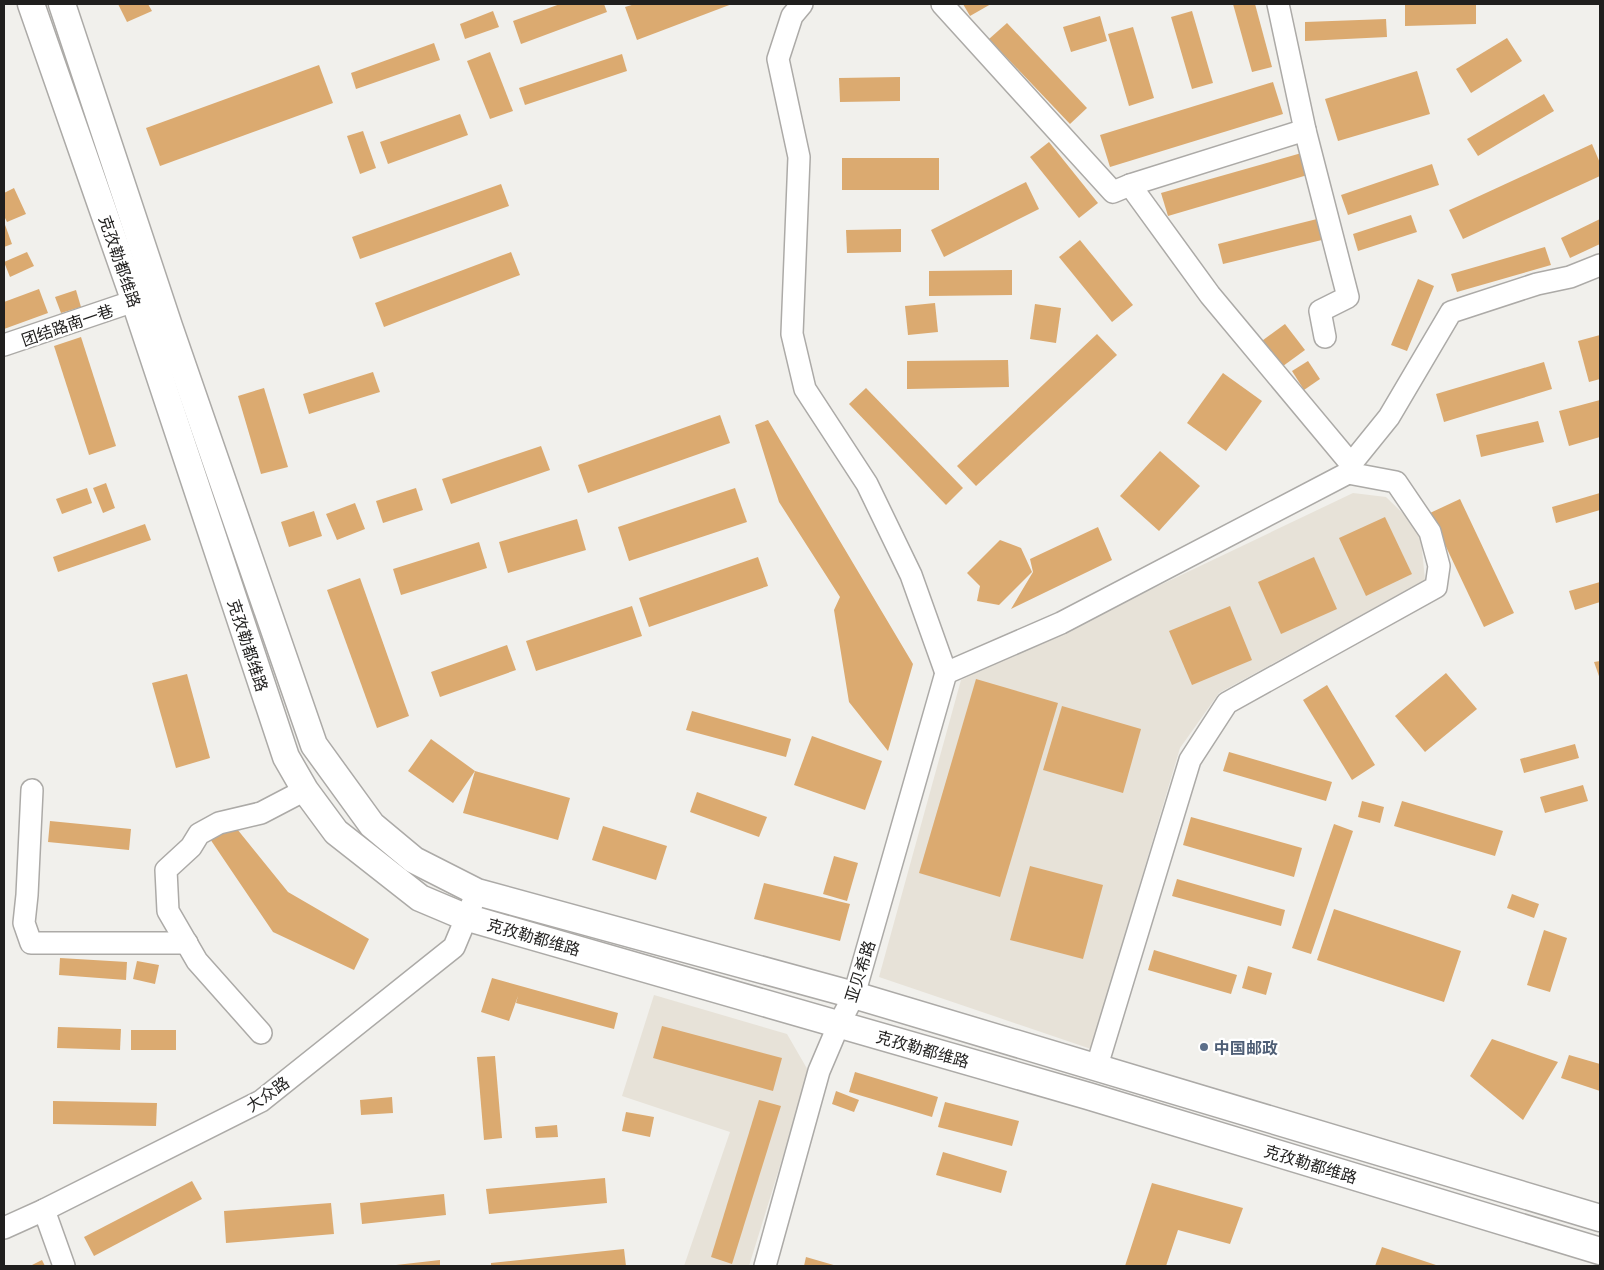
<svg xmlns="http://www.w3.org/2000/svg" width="1604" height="1270" viewBox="0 0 1604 1270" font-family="Georgia,'Noto Sans SC',serif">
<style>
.built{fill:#e7e2d8}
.building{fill:#dbaa70}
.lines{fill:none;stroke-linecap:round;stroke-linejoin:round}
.minor-casing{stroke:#acaaa7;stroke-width:24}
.major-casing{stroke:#acaaa7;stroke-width:29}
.minor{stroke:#fff;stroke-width:21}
.major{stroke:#fff;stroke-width:26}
.service-dot{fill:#5c6f8a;stroke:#fff;stroke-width:2}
.labels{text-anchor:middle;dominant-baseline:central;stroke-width:4.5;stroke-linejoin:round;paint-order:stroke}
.street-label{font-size:16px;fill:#201f1e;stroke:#fff}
.service-label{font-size:16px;font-weight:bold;fill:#4e5e75;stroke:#fff;text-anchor:start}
</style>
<rect width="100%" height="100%" fill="#f1f0ec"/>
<!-- built -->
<g class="built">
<polygon points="1353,493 1386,497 1420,530 1425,580 1219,693 1180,748 1091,1049 879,977 961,680"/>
<polygon points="654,995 787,1034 809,1072 749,1266 684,1266 730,1132 622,1096"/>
</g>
<!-- building -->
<g class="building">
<polygon points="118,4 148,4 152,11 127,22"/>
<polygon points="560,4 604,4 607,12 521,44 513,21"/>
<polygon points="635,4 732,4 637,40 625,7"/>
<polygon points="963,4 991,4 970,16"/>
<polygon points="1233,4 1255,4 1272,67 1252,72"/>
<polygon points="1405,4 1476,4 1476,24 1405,26"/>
<polygon points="493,11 499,27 465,39 460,24"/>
<polygon points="1192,11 1213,83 1192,89 1171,17"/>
<polygon points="1100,16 1107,41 1071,52 1063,27"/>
<polygon points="1386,19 1387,37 1305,41 1305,22"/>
<polygon points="1007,23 1087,108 1070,124 989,39"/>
<polygon points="1133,27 1154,98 1129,106 1108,34"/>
<polygon points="1507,38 1522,61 1471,93 1456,69"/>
<polygon points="434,43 440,60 356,89 351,73"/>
<polygon points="490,52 513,111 490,119 467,61"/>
<polygon points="622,54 627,71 525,105 519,88"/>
<polygon points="319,65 333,103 160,166 146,128"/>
<polygon points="1417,71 1430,114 1338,141 1325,99"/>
<polygon points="900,77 900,101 840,102 839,78"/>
<polygon points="1273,82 1283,114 1110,167 1100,135"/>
<polygon points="1544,94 1554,111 1478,156 1467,139"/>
<polygon points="460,114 468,135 388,164 380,142"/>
<polygon points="363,131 376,168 360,174 347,136"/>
<polygon points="1049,142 1098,203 1079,218 1030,157"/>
<polygon points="1592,144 1600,163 1600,176 1463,239 1449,210"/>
<polygon points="1305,152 1311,174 1168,216 1161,193"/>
<rect x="842" y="158" width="97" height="32"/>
<polygon points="1432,164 1439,185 1348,215 1341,195"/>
<polygon points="1026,182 1039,209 944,257 931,230"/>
<polygon points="501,184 509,206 360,259 352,237"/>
<polygon points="14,188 26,214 7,222 4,216 4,193"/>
<polygon points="1411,215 1417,232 1358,251 1353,234"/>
<polygon points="1321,218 1326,239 1223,264 1218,244"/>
<polygon points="1600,219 1600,244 1570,258 1561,238"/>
<polygon points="4,222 12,244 4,247"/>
<polygon points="901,229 901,252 847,253 846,230"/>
<polygon points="1080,240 1133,305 1112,322 1059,257"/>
<polygon points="1545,247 1551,265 1457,292 1451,274"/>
<polygon points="27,252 34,266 10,277 4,262"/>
<polygon points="511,252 520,275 384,327 375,303"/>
<polygon points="1012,270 1012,295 929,296 929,271"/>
<polygon points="1418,279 1434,286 1407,351 1391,345"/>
<polygon points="39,289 48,313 4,329 4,302"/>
<polygon points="76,290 81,307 61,313 55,297"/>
<polygon points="935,303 938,332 908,335 905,306"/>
<polygon points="1035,304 1061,308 1056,343 1030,339"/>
<polygon points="1285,324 1305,350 1279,369 1259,343"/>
<polygon points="1097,334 1117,355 976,486 957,466"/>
<polygon points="1600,335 1600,379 1589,382 1578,341"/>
<polygon points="81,337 116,446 89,455 54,346"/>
<polygon points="1008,360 1009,387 907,389 907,361"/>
<polygon points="1308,361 1320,379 1304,390 1292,371"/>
<polygon points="1544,362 1552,389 1444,422 1436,394"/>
<polygon points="373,372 380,392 309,414 303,394"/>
<polygon points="1223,373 1262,401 1226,451 1187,423"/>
<polygon points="264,388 288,467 261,474 238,396"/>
<polygon points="866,388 963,488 946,505 849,404"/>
<polygon points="1600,400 1600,437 1569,446 1559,411"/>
<polygon points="720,415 730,443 588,493 578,465"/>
<polygon points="768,420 913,664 888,751 849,702 834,610 840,597 779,502 755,425"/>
<polygon points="1538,421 1544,442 1481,457 1476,435"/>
<polygon points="541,446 550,470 451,504 442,479"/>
<polygon points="1160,451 1200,486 1159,531 1120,496"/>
<polygon points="106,483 115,508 103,513 93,488"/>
<polygon points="87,488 92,503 62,514 56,499"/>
<polygon points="416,488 423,510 383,523 376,501"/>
<polygon points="735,488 747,522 629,561 618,527"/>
<polygon points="1600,493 1600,510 1556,523 1552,507"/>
<polygon points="1460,499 1514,613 1484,627 1430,513"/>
<polygon points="355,503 365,529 337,540 326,514"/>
<polygon points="314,511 322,536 289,547 281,522"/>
<polygon points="1385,517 1412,574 1366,596 1339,538"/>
<polygon points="577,519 586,550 508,573 499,542"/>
<polygon points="145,524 151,540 58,572 53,557"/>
<polygon points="1098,527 1112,560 1011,609 1033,572 1030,559"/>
<polygon points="1000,540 1021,548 1032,572 999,605 977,601 980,586 967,573"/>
<polygon points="479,542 487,568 401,595 393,569"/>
<polygon points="758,557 768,586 649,627 639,598"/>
<polygon points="1314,557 1337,609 1281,634 1258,582"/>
<polygon points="360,578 409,716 377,728 327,590"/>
<polygon points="1600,582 1600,602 1575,610 1569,591"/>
<polygon points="632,606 642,636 536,671 526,641"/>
<polygon points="1230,606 1252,660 1192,685 1169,631"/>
<polygon points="507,645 516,670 440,697 431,672"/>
<polygon points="1600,661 1600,679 1594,662"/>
<polygon points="1446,673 1477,709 1425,752 1395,716"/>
<polygon points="187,674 210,758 176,768 152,683"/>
<polygon points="976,679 1058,703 1000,897 919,873"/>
<polygon points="1327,685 1375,765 1352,780 1303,700"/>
<polygon points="1062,706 1141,729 1123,793 1043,770"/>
<polygon points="692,711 791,739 786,757 686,730"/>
<polygon points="812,736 882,761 865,810 794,785"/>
<polygon points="431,739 475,771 570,798 558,840 463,813 475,771 453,803 408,771"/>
<polygon points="1575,744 1579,758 1524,773 1520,759"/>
<polygon points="1229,752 1332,782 1326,801 1223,771"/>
<polygon points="1583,785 1588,801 1545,813 1540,797"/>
<polygon points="697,792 767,817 759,837 690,812"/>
<polygon points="1362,801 1384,807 1380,823 1358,817"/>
<polygon points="1402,801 1503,831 1495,856 1394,826"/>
<polygon points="1191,817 1302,848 1294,877 1183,845"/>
<polygon points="50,821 131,829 129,850 48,842"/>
<polygon points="233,824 288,892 369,939 354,970 273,932 208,836"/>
<polygon points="1334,824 1353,831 1311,954 1292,948"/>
<polygon points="603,826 667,846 656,880 592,860"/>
<polygon points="834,856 858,863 847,901 823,894"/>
<polygon points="1030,866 1103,885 1083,959 1010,940"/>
<polygon points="1177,879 1285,910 1281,926 1172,896"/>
<polygon points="764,883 850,904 840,941 754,919"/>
<polygon points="1512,894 1539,904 1534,918 1507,908"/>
<polygon points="1334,909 1461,951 1444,1002 1317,960"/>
<polygon points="1544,930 1567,938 1550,992 1527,985"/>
<polygon points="1154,950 1237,975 1231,994 1148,970"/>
<polygon points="60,958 127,962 126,980 59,975"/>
<polygon points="137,961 159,965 155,984 133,979"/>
<polygon points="1248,966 1272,973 1266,995 1242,988"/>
<polygon points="492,978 618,1013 614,1029 516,1003 518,996 509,1021 481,1012"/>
<polygon points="662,1026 782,1058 773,1091 653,1058"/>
<polygon points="58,1027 121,1029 120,1050 57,1048"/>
<rect x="131" y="1030" width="45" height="20"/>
<polygon points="1492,1039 1558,1062 1523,1120 1470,1076"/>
<polygon points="1569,1055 1600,1064 1600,1091 1561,1078"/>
<polygon points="495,1056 502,1138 484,1140 477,1057"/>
<polygon points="855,1072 938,1097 932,1117 849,1092"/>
<polygon points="836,1091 859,1100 854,1112 832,1104"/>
<polygon points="392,1097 393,1113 361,1115 360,1100"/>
<polygon points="759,1100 781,1106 732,1264 711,1257"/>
<polygon points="53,1101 157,1103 156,1126 53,1124"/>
<polygon points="945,1102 1019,1121 1012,1146 938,1127"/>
<polygon points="626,1112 654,1117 650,1137 622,1131"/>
<polygon points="557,1125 558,1137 536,1138 535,1127"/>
<polygon points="943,1152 1007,1171 1001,1193 936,1175"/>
<polygon points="605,1178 607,1203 489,1214 486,1189"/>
<polygon points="192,1181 202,1199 94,1256 84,1237"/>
<polygon points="1152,1183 1243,1208 1230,1244 1178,1230 1166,1266 1125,1266"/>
<polygon points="444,1194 446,1215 362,1224 360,1203"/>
<polygon points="331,1203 334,1234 226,1243 224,1211"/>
<polygon points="1382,1247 1439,1266 1375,1266"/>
<polygon points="624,1249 626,1266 491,1266 491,1263"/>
<polygon points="806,1257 837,1266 804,1266"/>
<polygon points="42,1260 45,1266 30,1266"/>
<polygon points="440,1260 440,1266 396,1266 396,1265"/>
</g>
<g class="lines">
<defs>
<g id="minor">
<polyline points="802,4 792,16 778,59 799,157 792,334 805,389 867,484 911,575 946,673"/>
<polyline points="942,4 1113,192 1130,185 1305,130 1278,4"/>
<polyline points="1305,130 1348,297 1320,311 1325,337"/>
<polyline points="1130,185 1210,295 1351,464"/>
<polyline points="4,345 149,296"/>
<polyline points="946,673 1061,623 1348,473 1351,464 1389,417 1451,312 1537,284 1570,277 1600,265"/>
<polyline points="32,790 27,895 24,923 31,943 187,943"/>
<polyline points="261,1033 197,961 168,911 166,870 191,847 199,834 219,823 261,813 305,790"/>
<polyline points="1096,1069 1190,760 1227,703 1436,587 1439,566 1430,532 1396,482 1348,473"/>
<polyline points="44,1210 64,1266"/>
<polyline points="4,1228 44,1210 261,1101 454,947 477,892"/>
<polyline points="765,1266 819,1071 839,1024 854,995 946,673"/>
</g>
<g id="major">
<polyline points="31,4 135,302 286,757 305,790 336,832 420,898 465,917 1088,1096 1600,1251"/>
<polyline points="62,4 169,326 314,745 372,825 414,860 477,892 854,995 1600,1218"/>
</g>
</defs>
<!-- minor casing -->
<use href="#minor" class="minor-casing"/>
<!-- major casing -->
<use href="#major" class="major-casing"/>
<!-- minor -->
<use href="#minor" class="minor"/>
<!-- major -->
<use href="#major" class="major"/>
</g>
<!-- markers -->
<circle class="service-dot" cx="1204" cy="1047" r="5"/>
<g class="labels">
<!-- street labels -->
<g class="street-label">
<text transform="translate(121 261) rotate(71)">克孜勒都维路</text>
<text transform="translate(67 324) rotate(-19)">团结路南一巷</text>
<text transform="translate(249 645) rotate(72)">克孜勒都维路</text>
<text transform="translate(534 936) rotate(16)">克孜勒都维路</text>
<text transform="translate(859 971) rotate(-72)">亚贝希路</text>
<text transform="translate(923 1048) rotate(16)">克孜勒都维路</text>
<text transform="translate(267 1093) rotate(-35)">大众路</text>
<text transform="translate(1311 1163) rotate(17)">克孜勒都维路</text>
</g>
<!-- service labels -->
<g class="service-label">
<text x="1214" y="1047">中国邮政</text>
</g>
</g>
<!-- border -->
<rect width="1604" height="1270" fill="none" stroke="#201f1e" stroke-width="10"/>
</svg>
